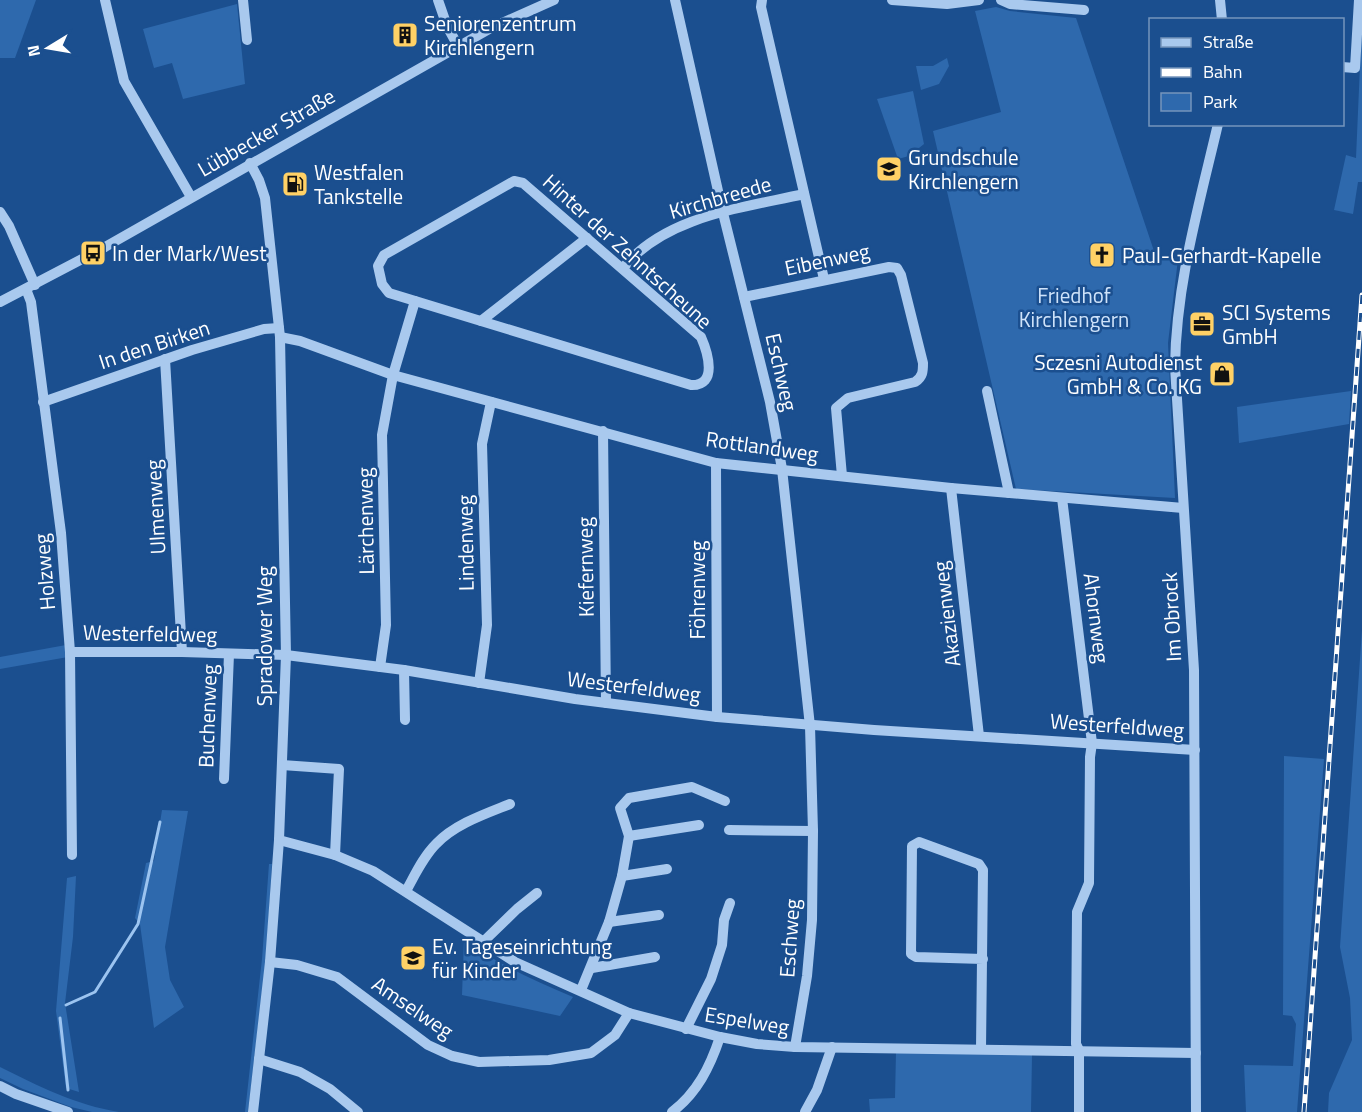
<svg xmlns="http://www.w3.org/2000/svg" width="1362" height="1112" viewBox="0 0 1362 1112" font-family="'Titillium Web',sans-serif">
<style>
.green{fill:#2e69ad}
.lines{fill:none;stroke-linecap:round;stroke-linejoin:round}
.stream{stroke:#9cc4f0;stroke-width:3}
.minor{stroke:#a9c9ee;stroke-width:10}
.rail-casing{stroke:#fff;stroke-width:5}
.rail{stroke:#1b4f8f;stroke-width:3;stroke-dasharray:9;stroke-linecap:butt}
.labels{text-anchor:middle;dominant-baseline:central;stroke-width:5;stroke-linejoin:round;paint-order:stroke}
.poi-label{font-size:21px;fill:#fff;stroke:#1b4f8f;text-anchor:start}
.street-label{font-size:21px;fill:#fff;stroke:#1b4f8f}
.park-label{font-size:21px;fill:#cfe3fa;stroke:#1b4f8f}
</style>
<rect width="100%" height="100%" fill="#1b4f8f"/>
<!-- green -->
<g class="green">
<polygon points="0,0 36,0 15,58 0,58"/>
<polygon points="237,4 245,84 183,99 172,63 154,68 143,29"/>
<polygon points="996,7 1010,11 1076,18 1155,254 1178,259 1168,343 1175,498 1016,489 933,131 1001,112 975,11"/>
<polygon points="1362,19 1362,182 1358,182 1353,214 1334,210 1346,155 1356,158"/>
<polygon points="947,58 949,66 939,84 921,90 916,66 933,66"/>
<polygon points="913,91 924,144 909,156 898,159 877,99"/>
<polygon points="1351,391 1349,424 1239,443 1237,407"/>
<polygon points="1362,630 1362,1112 1328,1112 1329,1093 1352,1040 1350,998 1340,947"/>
<polygon points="66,645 68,657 0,669 0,657"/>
<polygon points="1284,756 1324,759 1297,1112 1246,1112 1244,1065 1293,1066 1296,1024 1292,1016 1283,1015"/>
<polygon points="162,810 188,811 165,947 170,980 184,1007 154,1028 140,924 135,918 146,863 154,861"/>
<polygon points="269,864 272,864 266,958 248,1112 245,1112 262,959"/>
<polygon points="76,876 73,937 65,1003 79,1092 66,1088 56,1011 67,878"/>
<path d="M 464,940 C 499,965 534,980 573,997 L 560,1016 L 462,995 Z"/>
<polygon points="896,1052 1032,1055 1031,1112 870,1112 869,1099 895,1098"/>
<path d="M 0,1067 C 38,1086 76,1105 119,1112 L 92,1112 L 71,1107 L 23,1089 L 0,1078 Z"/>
</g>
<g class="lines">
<!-- stream -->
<g class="stream">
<polyline points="66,1005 95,992 138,924 160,822"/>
<polyline points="60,1018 68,1090"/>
</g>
<!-- minor -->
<g class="minor">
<polyline points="105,0 124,81 191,197"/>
<polyline points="243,0 247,40"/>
<polyline points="438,0 447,26 458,46"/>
<polyline points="675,0 723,213 770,402 782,469 810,726 813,831 812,920 807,976 795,1047"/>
<polyline points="762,0 761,7 824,279"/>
<polyline points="892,0 947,4 979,0"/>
<polyline points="1001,0 1010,4 1084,10"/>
<polyline points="1220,0 1222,20"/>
<polyline points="1342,67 1355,68 1359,0"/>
<polyline points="250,163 259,180 265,198 280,337 286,655 279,840 270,962 253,1112"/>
<path d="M 514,181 L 523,183 L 701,337 C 708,353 718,386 691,385 L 389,293 L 382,284 L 378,266 L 384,255 Z"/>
<polyline points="0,212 9,226 35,285"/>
<path d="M 623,268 C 665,216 742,208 804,194"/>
<polyline points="26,289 31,302 61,533 70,652 72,855"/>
<path d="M 744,297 L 889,267 L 897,268 L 901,275 L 923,363 C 923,371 923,377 915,382 L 848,398 L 836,408 L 842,476"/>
<polyline points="0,302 105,247 491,28 554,0"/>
<polyline points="481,321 587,238"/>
<polyline points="280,337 300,341 393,375 716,463 951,488 1183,508"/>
<polyline points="165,359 182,652"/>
<polyline points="987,391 1009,493"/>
<polyline points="43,402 192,350 264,329 279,328"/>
<polyline points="603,431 606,703"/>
<polyline points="716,463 717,717"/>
<polyline points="951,488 979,736"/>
<polyline points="1062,498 1092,743 1090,757 1089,883 1077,912 1076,1044 1079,1050 1079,1112"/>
<polyline points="70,652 182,652 286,655 404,670 575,699 717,717 874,730 1195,750"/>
<polyline points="380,667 386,625 382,435 393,375 415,301"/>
<polyline points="404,670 405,720"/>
<polyline points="479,683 487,625 482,444 491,402"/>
<polyline points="282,765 339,769 335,855"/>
<polyline points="224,779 229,654"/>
<polyline points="729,830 813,831"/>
<polyline points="629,836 699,825"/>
<polyline points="279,840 335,855 373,871 515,962 629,1013 720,1037 757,1044 795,1047 1196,1053"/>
<polyline points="622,876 667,869"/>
<path d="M 406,891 C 415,875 423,857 436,844 C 455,824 485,814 510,804"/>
<polyline points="609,922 659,915"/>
<polyline points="483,942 517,909 537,893"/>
<polyline points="270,962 297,965 337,977 428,1045 452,1056 479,1062 549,1060 591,1053 615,1035 629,1013"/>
<polyline points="592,968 655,957"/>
<polyline points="581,990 609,922 622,876 629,836 620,808 629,798 692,787 725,801"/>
<polyline points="686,1029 711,979 722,945 724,920 730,903"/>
<polyline points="981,1049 983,870 979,864 919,842 912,846 911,954 916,957 983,959"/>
<polyline points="259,1059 300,1072 330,1089 358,1112"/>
<polyline points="0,1086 16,1094 68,1112"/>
<path d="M 672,1112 C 697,1093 710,1067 720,1037"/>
<polyline points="805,1112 817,1090 832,1047"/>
<path d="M 1196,1112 L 1194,670 L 1175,367 C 1176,284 1199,205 1218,124"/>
</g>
<defs>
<polyline id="rail" points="1304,1112 1362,295"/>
</defs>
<!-- rail casing -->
<use href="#rail" class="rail-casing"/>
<!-- rail -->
<use href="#rail" class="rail"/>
</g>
<!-- icons -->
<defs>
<symbol id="building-square" viewBox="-11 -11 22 22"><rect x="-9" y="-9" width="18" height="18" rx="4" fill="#ffd166" stroke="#1b4f8f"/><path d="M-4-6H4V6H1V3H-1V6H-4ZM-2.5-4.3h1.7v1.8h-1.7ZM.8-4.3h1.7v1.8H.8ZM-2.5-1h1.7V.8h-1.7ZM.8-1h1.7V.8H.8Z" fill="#111"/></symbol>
<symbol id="school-square" viewBox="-11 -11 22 22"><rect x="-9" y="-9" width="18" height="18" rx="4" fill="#ffd166" stroke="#1b4f8f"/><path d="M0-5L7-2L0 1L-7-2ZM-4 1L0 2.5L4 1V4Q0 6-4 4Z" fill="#111"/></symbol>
<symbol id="fuel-square" viewBox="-11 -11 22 22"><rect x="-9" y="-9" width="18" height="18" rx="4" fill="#ffd166" stroke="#1b4f8f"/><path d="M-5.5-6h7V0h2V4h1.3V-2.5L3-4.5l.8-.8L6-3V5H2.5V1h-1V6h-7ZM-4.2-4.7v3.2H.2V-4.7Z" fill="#111"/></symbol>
<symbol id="bus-square" viewBox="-11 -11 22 22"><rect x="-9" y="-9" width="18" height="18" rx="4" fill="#ffd166" stroke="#1b4f8f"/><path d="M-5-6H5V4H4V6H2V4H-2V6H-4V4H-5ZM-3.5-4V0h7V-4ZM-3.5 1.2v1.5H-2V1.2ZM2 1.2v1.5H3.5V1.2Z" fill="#111"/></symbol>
<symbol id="church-square" viewBox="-11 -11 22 22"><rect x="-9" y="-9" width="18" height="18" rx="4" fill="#ffd166" stroke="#1b4f8f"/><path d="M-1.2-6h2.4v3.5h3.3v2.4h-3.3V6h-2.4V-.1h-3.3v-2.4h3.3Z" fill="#111"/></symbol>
<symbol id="office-square" viewBox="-11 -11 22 22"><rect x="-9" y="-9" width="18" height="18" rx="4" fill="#ffd166" stroke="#1b4f8f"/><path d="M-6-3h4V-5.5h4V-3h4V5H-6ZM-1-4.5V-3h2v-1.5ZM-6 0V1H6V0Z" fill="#111"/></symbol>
<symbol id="shop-square" viewBox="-11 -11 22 22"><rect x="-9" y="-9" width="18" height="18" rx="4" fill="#ffd166" stroke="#1b4f8f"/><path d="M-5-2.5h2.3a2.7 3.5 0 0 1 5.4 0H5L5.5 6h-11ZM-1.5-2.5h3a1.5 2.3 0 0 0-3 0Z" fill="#111"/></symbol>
</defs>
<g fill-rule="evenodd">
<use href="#building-square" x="390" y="20" width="30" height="30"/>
<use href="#school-square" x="874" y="154" width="30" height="30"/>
<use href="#fuel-square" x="280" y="169" width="30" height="30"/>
<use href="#bus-square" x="78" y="238" width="30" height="30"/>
<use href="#church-square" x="1087" y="240" width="30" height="30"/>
<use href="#office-square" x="1187" y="309" width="30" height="30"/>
<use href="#shop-square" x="1207" y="359" width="30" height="30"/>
<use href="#school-square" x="398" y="943" width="30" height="30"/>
</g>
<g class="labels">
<!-- poi labels -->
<g class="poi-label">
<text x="424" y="23">Seniorenzentrum<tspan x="424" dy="24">Kirchlengern</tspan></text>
<text x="908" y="157">Grundschule<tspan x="908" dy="24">Kirchlengern</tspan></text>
<text x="314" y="172">Westfalen<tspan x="314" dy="24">Tankstelle</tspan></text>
<text x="112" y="253">In der Mark/West</text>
<text x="1122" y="255">Paul-Gerhardt-Kapelle</text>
<text x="1222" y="312">SCI Systems<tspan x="1222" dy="24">GmbH</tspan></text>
<text x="1202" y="362" text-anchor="end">Sczesni Autodienst<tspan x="1202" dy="24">GmbH &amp; Co. KG</tspan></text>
<text x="432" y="946">Ev. Tageseinrichtung<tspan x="432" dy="24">für Kinder</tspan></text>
</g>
<!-- street labels -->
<g class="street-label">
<text transform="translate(266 132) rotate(-30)">Lübbecker Straße</text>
<text transform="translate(720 197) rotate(-16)">Kirchbreede</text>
<text transform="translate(628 251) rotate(42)">Hinter der Zehntscheune</text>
<text transform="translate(827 259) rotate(-12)">Eibenweg</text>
<text transform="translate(154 344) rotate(-18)">In den Birken</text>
<text transform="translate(782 372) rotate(77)">Eschweg</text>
<text transform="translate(762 446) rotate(8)">Rottlandweg</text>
<text transform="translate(155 507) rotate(-93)">Ulmenweg</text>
<text transform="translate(365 521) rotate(-91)">Lärchenweg</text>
<text transform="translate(465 543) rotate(-91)">Lindenweg</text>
<text transform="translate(585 567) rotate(-91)">Kiefernweg</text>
<text transform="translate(44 572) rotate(-95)">Holzweg</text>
<text transform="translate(697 590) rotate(-90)">Föhrenweg</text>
<text transform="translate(946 614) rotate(-97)">Akazienweg</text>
<text transform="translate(1171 617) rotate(-93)">Im Obrock</text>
<text transform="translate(1097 618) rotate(83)">Ahornweg</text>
<text transform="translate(150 633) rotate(1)">Westerfeldweg</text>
<text transform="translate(264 636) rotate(-90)">Spradower Weg</text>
<text transform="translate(634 686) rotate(7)">Westerfeldweg</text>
<text transform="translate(207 716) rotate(-88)">Buchenweg</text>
<text transform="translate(1117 725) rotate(4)">Westerfeldweg</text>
<text transform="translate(789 938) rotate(-86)">Eschweg</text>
<text transform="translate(413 1007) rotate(34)">Amselweg</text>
<text transform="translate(747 1020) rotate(9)">Espelweg</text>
</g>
<!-- park labels -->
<g class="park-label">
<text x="1074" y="295">Friedhof<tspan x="1074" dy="24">Kirchlengern</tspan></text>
</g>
</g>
<!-- legend -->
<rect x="1149" y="18" width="195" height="108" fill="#1b4f8f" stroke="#7695bc" stroke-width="1.5"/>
<rect x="1161" y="38" width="30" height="9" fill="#a9c9ee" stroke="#7695bc" stroke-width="1.5"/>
<text x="1203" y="48" font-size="18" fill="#ffffff">Straße</text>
<rect x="1161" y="68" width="30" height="9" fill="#ffffff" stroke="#7695bc" stroke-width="1.5"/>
<text x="1203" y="78" font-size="18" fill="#ffffff">Bahn</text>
<rect x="1161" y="93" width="30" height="18" fill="#2e69ad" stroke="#7695bc" stroke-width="1.5"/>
<text x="1203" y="108" font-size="18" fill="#ffffff">Park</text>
<!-- north arrow -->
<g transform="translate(48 48) rotate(259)" stroke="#1b4f8f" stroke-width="4.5" paint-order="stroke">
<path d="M0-4.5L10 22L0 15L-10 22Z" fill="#ffffff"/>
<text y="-9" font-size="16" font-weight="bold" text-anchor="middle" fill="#ffffff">N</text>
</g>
</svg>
